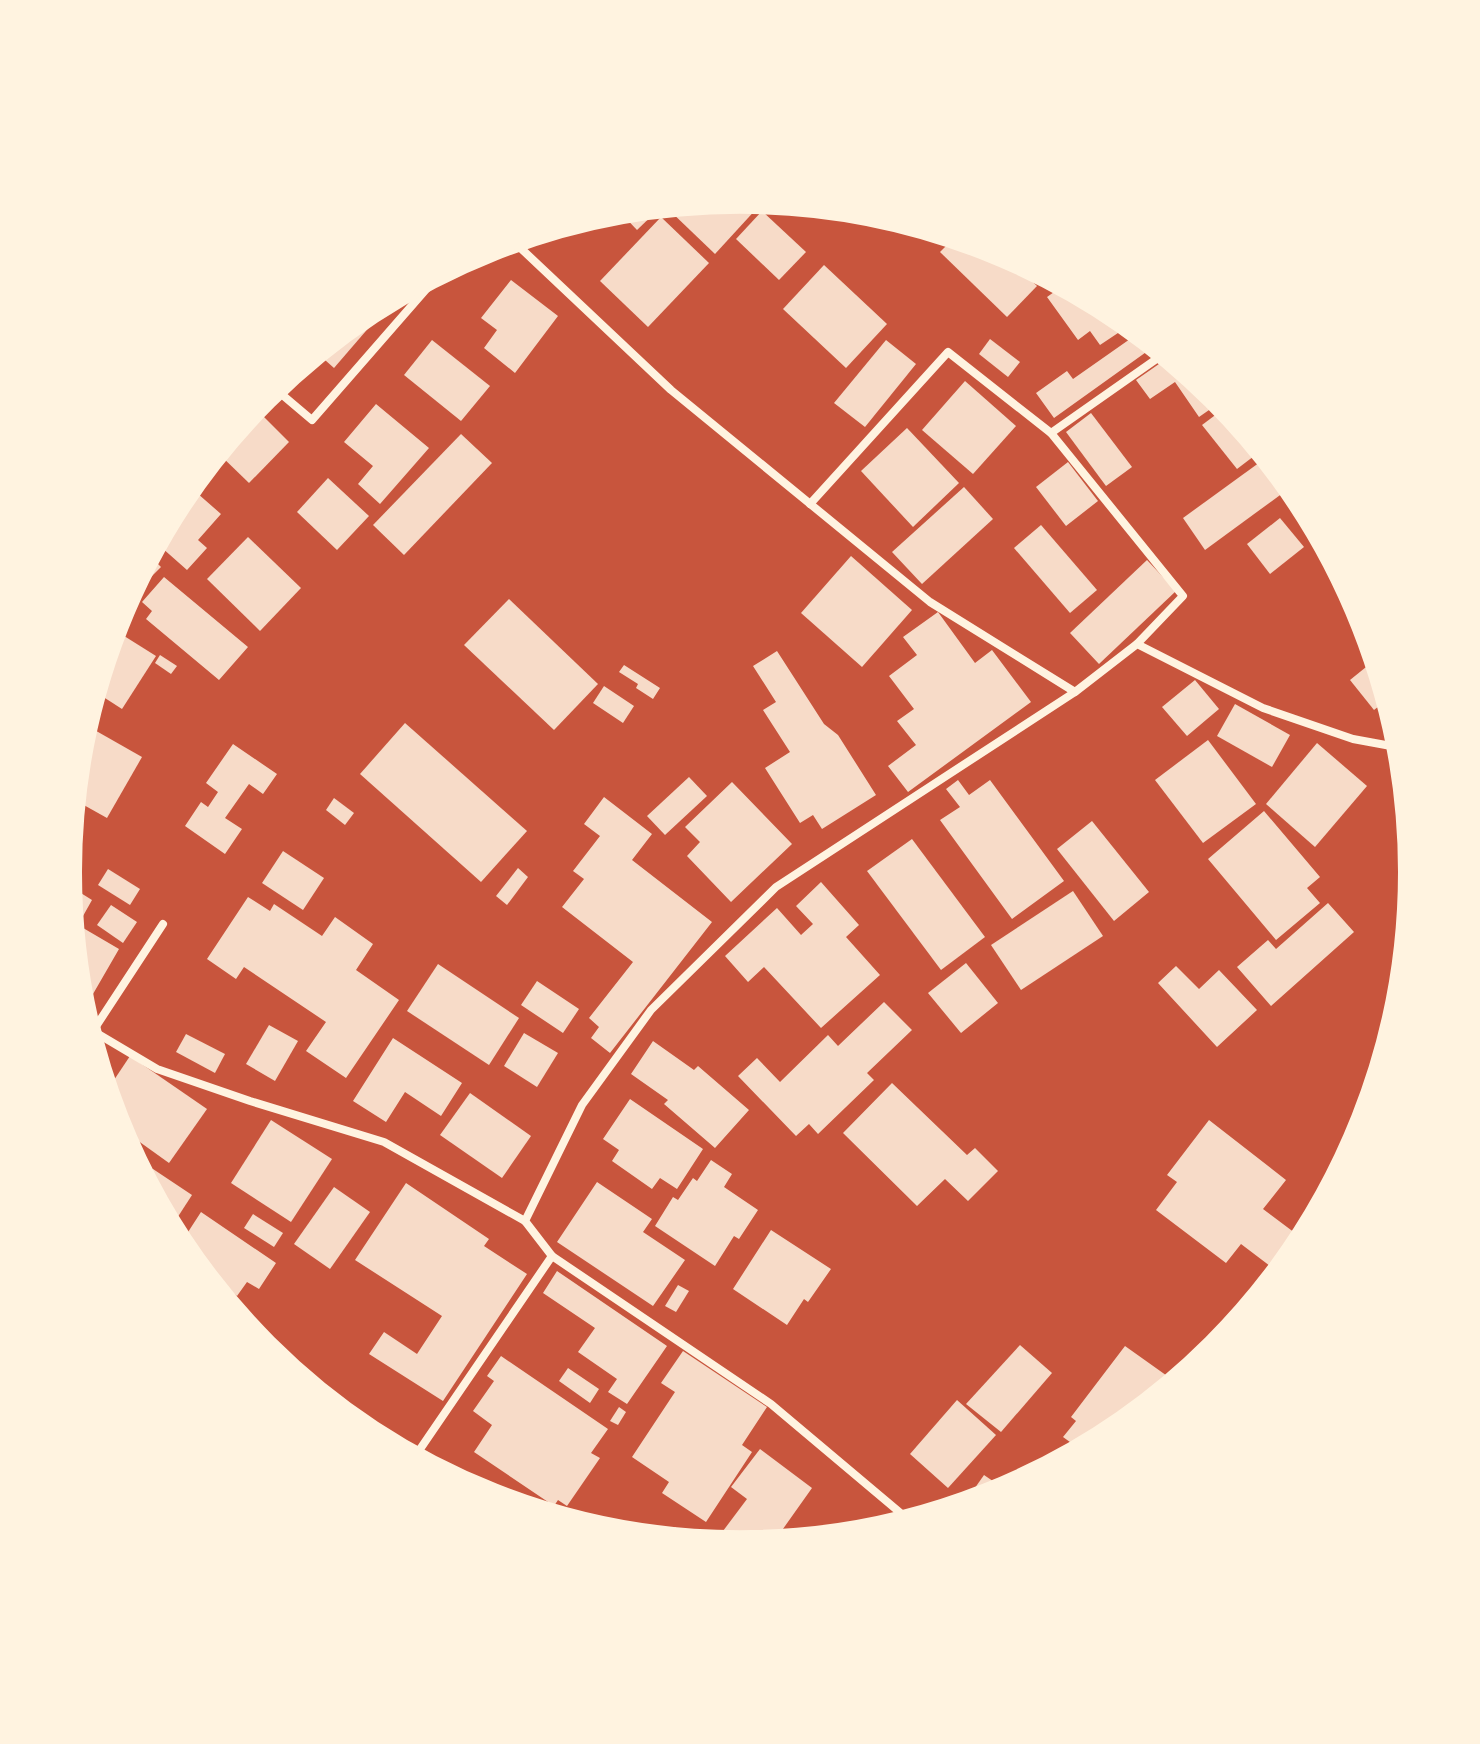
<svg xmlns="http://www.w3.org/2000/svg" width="1480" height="1744" viewBox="0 0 1480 1744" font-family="Lato,sans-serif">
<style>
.building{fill:#f7dbc8}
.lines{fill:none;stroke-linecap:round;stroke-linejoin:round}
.minor{stroke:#fff3e0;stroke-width:8}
.rim{fill:none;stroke:#fff3e0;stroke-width:4}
</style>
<rect width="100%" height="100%" fill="#c8553d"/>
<!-- building -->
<g class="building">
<polygon points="740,198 751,199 759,206 715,254 667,208 670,205"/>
<polygon points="662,206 637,230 618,210 638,208"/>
<polygon points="762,211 806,252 779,280 736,239"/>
<polygon points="661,217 709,263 648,327 600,281"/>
<polygon points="921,226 927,228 940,232 934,239"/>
<polygon points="956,236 998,250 1037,286 1007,317 940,252"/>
<polygon points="824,265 887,324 846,368 783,309"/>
<polygon points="511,280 558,316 515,373 484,348 497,330 481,318"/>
<polygon points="1064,285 1115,312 1130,325 1100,345 1090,331 1078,340 1047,297"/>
<polygon points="378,305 384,310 334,368 316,352 366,311"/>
<polygon points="1140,332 1156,345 1054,418 1036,393 1067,371 1073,379"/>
<polygon points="990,339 1020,362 1008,377 979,354"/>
<polygon points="432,340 490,386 461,421 404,375"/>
<polygon points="886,340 916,364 865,427 834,403"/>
<polygon points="1169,357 1217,396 1222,401 1199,417 1175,382 1150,399 1136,380"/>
<polygon points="965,381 1016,426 973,474 922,430"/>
<polygon points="376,404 429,448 380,504 358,484 373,466 344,442"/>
<polygon points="254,407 289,442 249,483 217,452"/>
<polygon points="1226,407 1262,450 1237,469 1202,425"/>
<polygon points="1091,413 1132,467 1106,486 1066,432"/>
<polygon points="907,428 959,483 913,527 861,471"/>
<polygon points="461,434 492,463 404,555 373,525"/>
<polygon points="1267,457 1291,487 1205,550 1183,518"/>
<polygon points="1068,462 1098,501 1066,526 1036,487"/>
<polygon points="328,478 369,516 337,550 297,512"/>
<polygon points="189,486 221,514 198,540 207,548 187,570 161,547 171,535 163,529 180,497"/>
<polygon points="964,487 993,519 922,584 892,552"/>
<polygon points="1280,518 1304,547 1270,574 1247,544"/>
<polygon points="1041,525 1097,590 1070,613 1014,548"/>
<polygon points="248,537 301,588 260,631 207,579"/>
<polygon points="149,555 161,567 133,595 129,591"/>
<polygon points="851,556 912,610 862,667 801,613"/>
<polygon points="1147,560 1176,591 1099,664 1070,633"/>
<polygon points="164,577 248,647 219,680 146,619 152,611 142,602"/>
<polygon points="509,599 598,684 554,730 464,645"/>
<polygon points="938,612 975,663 992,650 1031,702 908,792 888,766 916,745 897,721 914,709 889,676 917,655 903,637"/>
<polygon points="113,629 156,656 122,709 94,691"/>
<polygon points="777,651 824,724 838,735 876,795 822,829 813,815 800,823 765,768 790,752 763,710 776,702 753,666"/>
<polygon points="160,655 177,666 171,674 155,663"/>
<polygon points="1376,659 1388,699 1374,710 1350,680"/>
<polygon points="624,665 660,688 653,699 636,688 638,684 619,672"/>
<polygon points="1195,680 1219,709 1187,736 1162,707"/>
<polygon points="604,686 634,706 623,723 593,703"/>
<polygon points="1235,704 1290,735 1272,767 1217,736"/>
<polygon points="405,723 527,831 481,882 360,774"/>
<polygon points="84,724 142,757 107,818 73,799 79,740"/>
<polygon points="1208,740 1256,804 1203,843 1155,780"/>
<polygon points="1317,743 1367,786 1315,847 1266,804"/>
<polygon points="233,744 277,774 263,794 249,784 225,818 242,829 225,854 185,826 201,802 208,807 218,792 206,783"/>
<polygon points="689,777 707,796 665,835 647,816"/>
<polygon points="958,780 969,795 990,780 1064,881 1012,919 940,820 960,807 946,789"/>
<polygon points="732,782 792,844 731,902 687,856 700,842 685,827"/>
<polygon points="604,797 652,834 632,860 712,922 610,1053 591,1038 599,1027 589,1018 633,962 562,907 584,879 573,871 600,836 584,824"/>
<polygon points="334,798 354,813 345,825 326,810"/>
<polygon points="1264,811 1320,877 1307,888 1320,903 1276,940 1208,859"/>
<polygon points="1092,821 1149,892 1114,921 1057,849"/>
<polygon points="912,839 985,937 941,970 867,871"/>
<polygon points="283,851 324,878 303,910 262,883"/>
<polygon points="518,868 528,877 507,905 496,896"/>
<polygon points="108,869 140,889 130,905 98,885"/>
<polygon points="821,882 859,925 846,937 880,975 821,1028 764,967 748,982 725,956 777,908 801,935 813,924 796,906"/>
<polygon points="76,890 92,900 78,925 119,949 93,994 77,984 69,901"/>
<polygon points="1073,891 1103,936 1021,990 991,945"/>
<polygon points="248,897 270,911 274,904 322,936 335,917 373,944 356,970 399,1000 346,1078 306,1051 326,1022 244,967 236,979 207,959"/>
<polygon points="1328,903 1354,932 1271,1006 1237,967 1268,940 1276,949"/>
<polygon points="111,905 137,922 123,943 97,925"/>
<polygon points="966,963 998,1003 961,1033 928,993"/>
<polygon points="438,964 519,1018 489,1065 407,1011"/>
<polygon points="1176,966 1199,989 1219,970 1257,1010 1217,1047 1158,983"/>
<polygon points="537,981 579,1009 563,1033 521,1005"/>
<polygon points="884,1002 912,1030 867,1073 874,1080 818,1134 809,1124 796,1136 738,1076 757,1058 780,1082 828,1035 838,1046"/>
<polygon points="269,1025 298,1041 275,1081 246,1064"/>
<polygon points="524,1033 558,1053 537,1087 504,1066"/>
<polygon points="186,1034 225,1054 215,1073 176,1052"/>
<polygon points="393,1038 462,1083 441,1116 405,1092 386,1122 353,1101"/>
<polygon points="653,1041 694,1070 698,1066 749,1110 715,1148 664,1104 668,1100 631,1074"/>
<polygon points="130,1056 207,1109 169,1163 116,1125 106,1092"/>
<polygon points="892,1083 967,1155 975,1148 998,1171 968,1201 945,1179 917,1206 843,1133"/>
<polygon points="470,1093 531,1136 502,1178 440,1135"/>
<polygon points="630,1099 703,1149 677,1189 660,1178 652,1189 612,1161 619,1150 603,1139"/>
<polygon points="271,1120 332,1159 291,1222 231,1183"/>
<polygon points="1209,1120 1286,1180 1263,1209 1295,1233 1270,1266 1241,1244 1226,1263 1156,1210 1177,1182 1167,1175"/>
<polygon points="711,1160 732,1174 724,1187 758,1210 739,1239 734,1236 715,1266 655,1226 673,1197 678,1200 693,1178 697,1181"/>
<polygon points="153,1169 192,1195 170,1229 145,1181"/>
<polygon points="597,1182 652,1219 643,1232 685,1260 653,1306 557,1242"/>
<polygon points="406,1183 489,1239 484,1246 527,1274 443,1401 369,1354 384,1332 417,1354 442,1316 355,1260"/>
<polygon points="334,1187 370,1212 330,1269 294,1244"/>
<polygon points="201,1212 276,1263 259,1289 247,1282 237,1296 198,1269 179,1246"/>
<polygon points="253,1214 283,1233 274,1247 244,1228"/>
<polygon points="771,1230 831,1269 808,1302 804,1299 787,1325 733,1289"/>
<polygon points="557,1271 667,1346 627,1404 608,1392 617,1379 578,1352 595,1328 543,1293"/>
<polygon points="678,1285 689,1291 676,1312 665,1306"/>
<polygon points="234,1313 258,1327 253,1336"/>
<polygon points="1020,1345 1052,1373 1001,1432 966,1404"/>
<polygon points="1125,1346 1170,1378 1153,1401 1114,1433 1081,1450 1063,1437 1076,1421 1071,1417"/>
<polygon points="683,1351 767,1407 742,1445 752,1452 706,1522 662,1493 669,1482 632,1457 675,1392 661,1383"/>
<polygon points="501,1356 608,1429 591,1453 600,1458 567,1506 558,1500 554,1506 474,1452 492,1425 473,1411 494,1381 487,1376"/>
<polygon points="568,1368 599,1389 590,1403 559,1381"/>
<polygon points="957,1400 996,1435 948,1488 910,1454"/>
<polygon points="619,1407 626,1412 618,1425 610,1421"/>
<polygon points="760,1449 812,1488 773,1543 740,1546 714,1543 747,1499 731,1487"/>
<polygon points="984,1475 1006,1490 963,1505"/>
<polygon points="675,1527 694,1542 666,1539"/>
</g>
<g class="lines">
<!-- minor -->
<g class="minor">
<polyline points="512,240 671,390 930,602 1075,692"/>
<polyline points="273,387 312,420 442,271"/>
<polyline points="1051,433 1165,353"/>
<polyline points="810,504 948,352 1051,433 1183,596 1137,644"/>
<polyline points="93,1031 157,1069 250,1101 384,1142 525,1221"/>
<polyline points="89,1037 163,924"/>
<polyline points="552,1256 771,1404 910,1521"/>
<polyline points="414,1458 552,1256 525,1221 582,1105 651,1010 776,887 1075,692 1137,644 1263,708 1353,739 1402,748"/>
</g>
</g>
<!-- crop -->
<path d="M0 0H1480V1744H0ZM80 872a660 660 0 1 1 1320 0a660 660 0 1 1-1320 0Z" fill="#fff3e0" fill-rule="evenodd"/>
<path class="rim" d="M80 872a660 660 0 1 1 1320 0a660 660 0 1 1-1320 0Z"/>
</svg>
